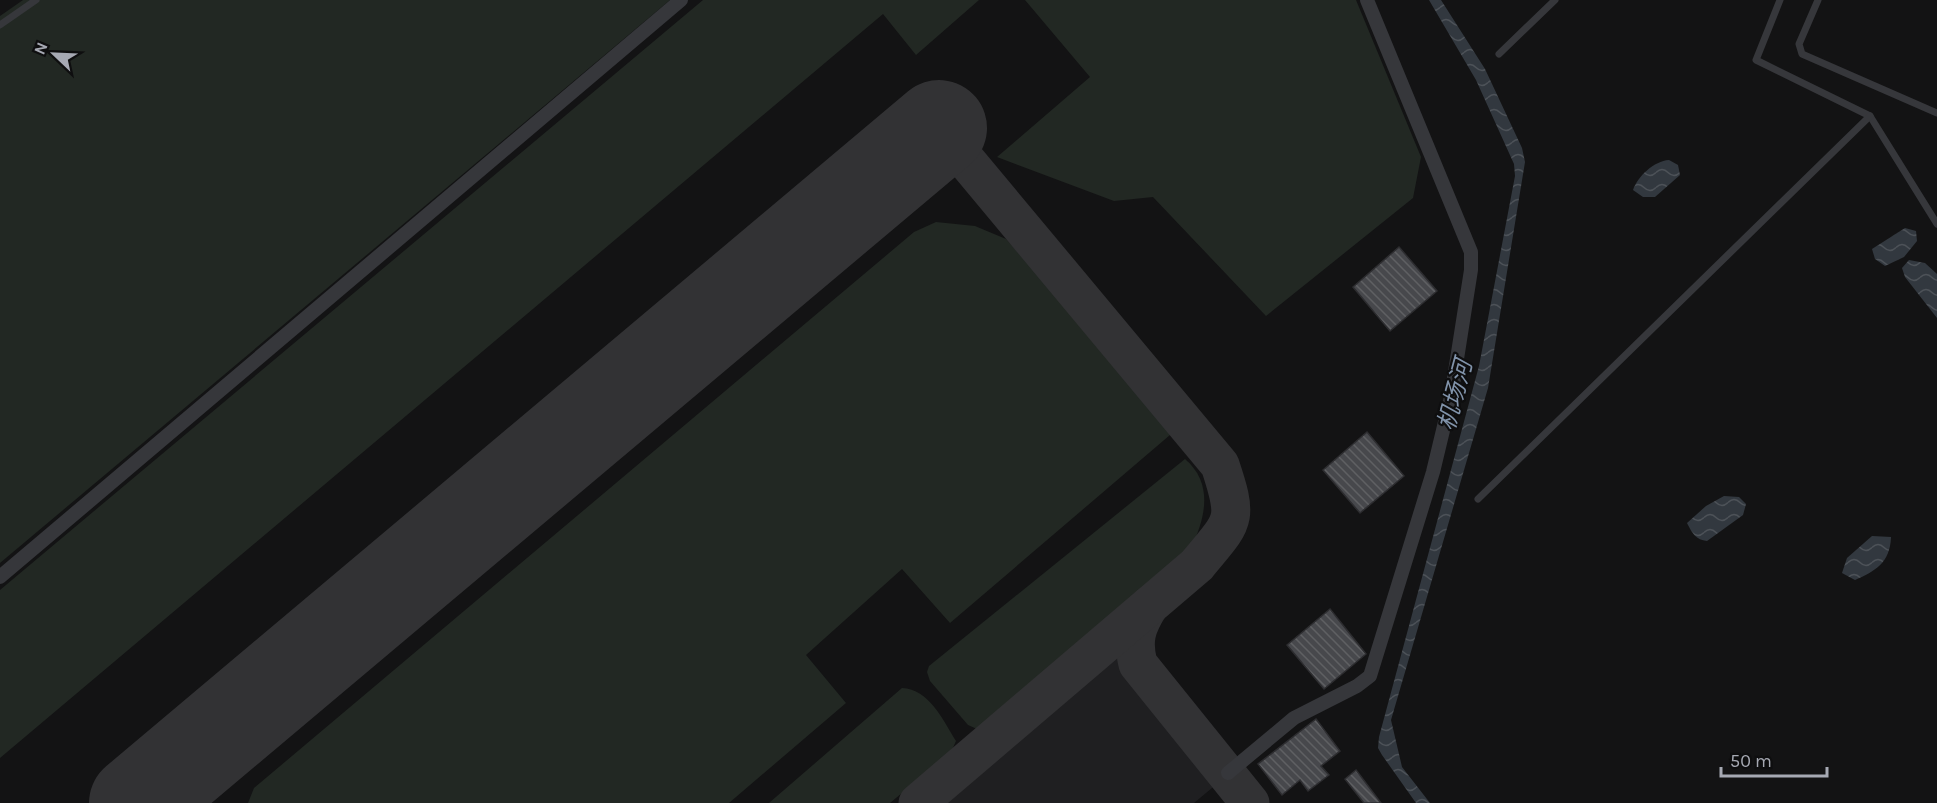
<svg xmlns="http://www.w3.org/2000/svg" width="1937" height="803" viewBox="0 0 1937 803" font-family="Karla,'Noto Sans SC',sans-serif">
<style>
.built{fill:#1f1f21}
.grass{fill:#222823}
.water{fill:url(#water-waves)}
.lines{fill:none;stroke-linecap:round;stroke-linejoin:round}
.taxiway{stroke:#323234;stroke-width:39}
.runway{stroke:#323234;stroke-width:96}
.building{fill:url(#building-back-hatch);stroke:#2d2d30;stroke-width:1.5}
.lane{stroke:#36373b;stroke-width:7}
.street{stroke:#36373b;stroke-width:14}
.labels{text-anchor:middle;dominant-baseline:central;stroke-width:4.5;stroke-linejoin:round;paint-order:stroke}
.water-label{font-size:24px;font-style:italic;fill:#8193aa;stroke:#0e0e0f}
</style>
<defs>
<pattern id="water-waves" width="16" height="10" patternUnits="userSpaceOnUse" patternTransform="scale(1.5)"><rect width="16" height="10" fill="#32383f"/><path d="M0 5q4-4 8 0t8 0" fill="none" stroke="#4d5258"/></pattern>
<pattern id="building-back-hatch" width="6" height="6" patternUnits="userSpaceOnUse" patternTransform="scale(1.5)"><rect width="6" height="6" fill="#47484c"/><path d="M-1 5l2 2M0 0l6 6M5-1l2 2" fill="none" stroke="#5f6063"/></pattern>
</defs>
<rect width="100%" height="100%" fill="#131314"/>
<!-- built -->
<polygon class="built" points="1106,645 1218,783 1194,803 918,803"/>
<!-- grass -->
<g class="grass">
<polygon points="23,0 670,0 0,563 0,16"/>
<polygon points="703,0 979,0 916,55 883,14 0,758 0,590"/>
<polygon points="1025,0 1356,0 1421,157 1413,198 1266,316 1153,197 1114,201 997,157 1090,77"/>
<polygon points="936,222 975,226 1006,239 1177,429 950,623 902,569 806,655 846,703 729,803 248,803 254,788 914,232"/>
<path d="M 1185,459 C 1213,483 1206,516 1192,546 L 985,726 L 977,729 L 968,725 L 930,681 L 927,672 L 929,666 Z"/>
<path d="M 902,688 C 929,689 943,720 956,741 L 951,752 L 890,803 L 769,803 Z"/>
</g>
<!-- water -->
<g class="water">
<polygon points="1429,0 1441,0 1485,69 1522,148 1525,162 1488,388 1391,720 1402,767 1430,803 1416,803 1382,755 1378,748 1379,737 1479,366 1515,176 1514,164 1476,80"/>
<path d="M 1669,160 L 1678,165 L 1680,175 L 1655,197 L 1643,197 L 1633,190 C 1638,176 1654,161 1669,160 Z"/>
<polygon points="1905,228 1916,231 1917,241 1904,257 1885,266 1875,259 1872,249"/>
<polygon points="1909,260 1925,263 1937,274 1937,318 1905,277 1902,268"/>
<path d="M 1724,496 L 1739,497 L 1746,504 L 1743,515 L 1707,541 C 1696,540 1692,533 1687,523 L 1706,506 Z"/>
<path d="M 1872,536 L 1891,537 C 1890,563 1875,571 1855,580 L 1842,573 L 1847,558 Z"/>
</g>
<g class="lines">
<!-- taxiway -->
<g class="taxiway">
<path d="M 1149,606 C 1136,627 1132,640 1138,664 L 1250,803"/>
<polyline points="167,778 188,803"/>
<path d="M 918,803 L 1197,565 C 1234,520 1239,522 1220,465 L 939,128"/>
</g>
<!-- runway -->
<polyline class="runway" points="137,803 939,128"/>
</g>
<!-- building -->
<g class="building">
<polygon points="1399,247 1437,291 1390,331 1353,287"/>
<polygon points="1367,432 1404,476 1360,513 1323,470"/>
<polygon points="1330,609 1366,654 1324,689 1287,645"/>
<polygon points="1316,719 1340,751 1321,766 1329,775 1308,791 1300,780 1282,795 1258,764"/>
<polygon points="1356,770 1381,803 1364,803 1345,779"/>
</g>
<g class="lines">
<!-- lane -->
<g class="lane">
<polyline points="1780,0 1756,60 1870,116 1937,224"/>
<polyline points="1818,0 1799,44 1802,54 1937,113"/>
<polyline points="0,25 36,0"/>
<polyline points="1499,54 1555,0"/>
<polyline points="1478,499 1870,116"/>
</g>
<!-- street -->
<g class="street">
<polyline points="0,577 681,0"/>
<polyline points="1228,773 1294,718 1357,686 1370,676 1433,472 1451,397 1471,270 1471,252 1367,0"/>
</g>
</g>
<g class="labels">
<!-- water labels -->
<g class="water-label">
<text transform="translate(1455 395) rotate(-75)">机场河</text>
</g>
</g>
<!-- north arrow -->
<g transform="translate(54 54) rotate(293)" stroke="#0e0e0f" stroke-width="4.5" paint-order="stroke">
<path d="M0-4.5L10 22L0 15L-10 22Z" fill="#a6a9b3"/>
<text y="-9" font-size="16" font-weight="bold" text-anchor="middle" fill="#a6a9b3">N</text>
</g>
<!-- scale -->
<path d="M1721 767v9h106v-9" fill="none" stroke="#a6a9b3" stroke-width="3"/>
<text x="1730" y="767" font-size="18" fill="#a6a9b3" stroke="#0e0e0f" stroke-width="4.5" paint-order="stroke">50 m</text>
</svg>
